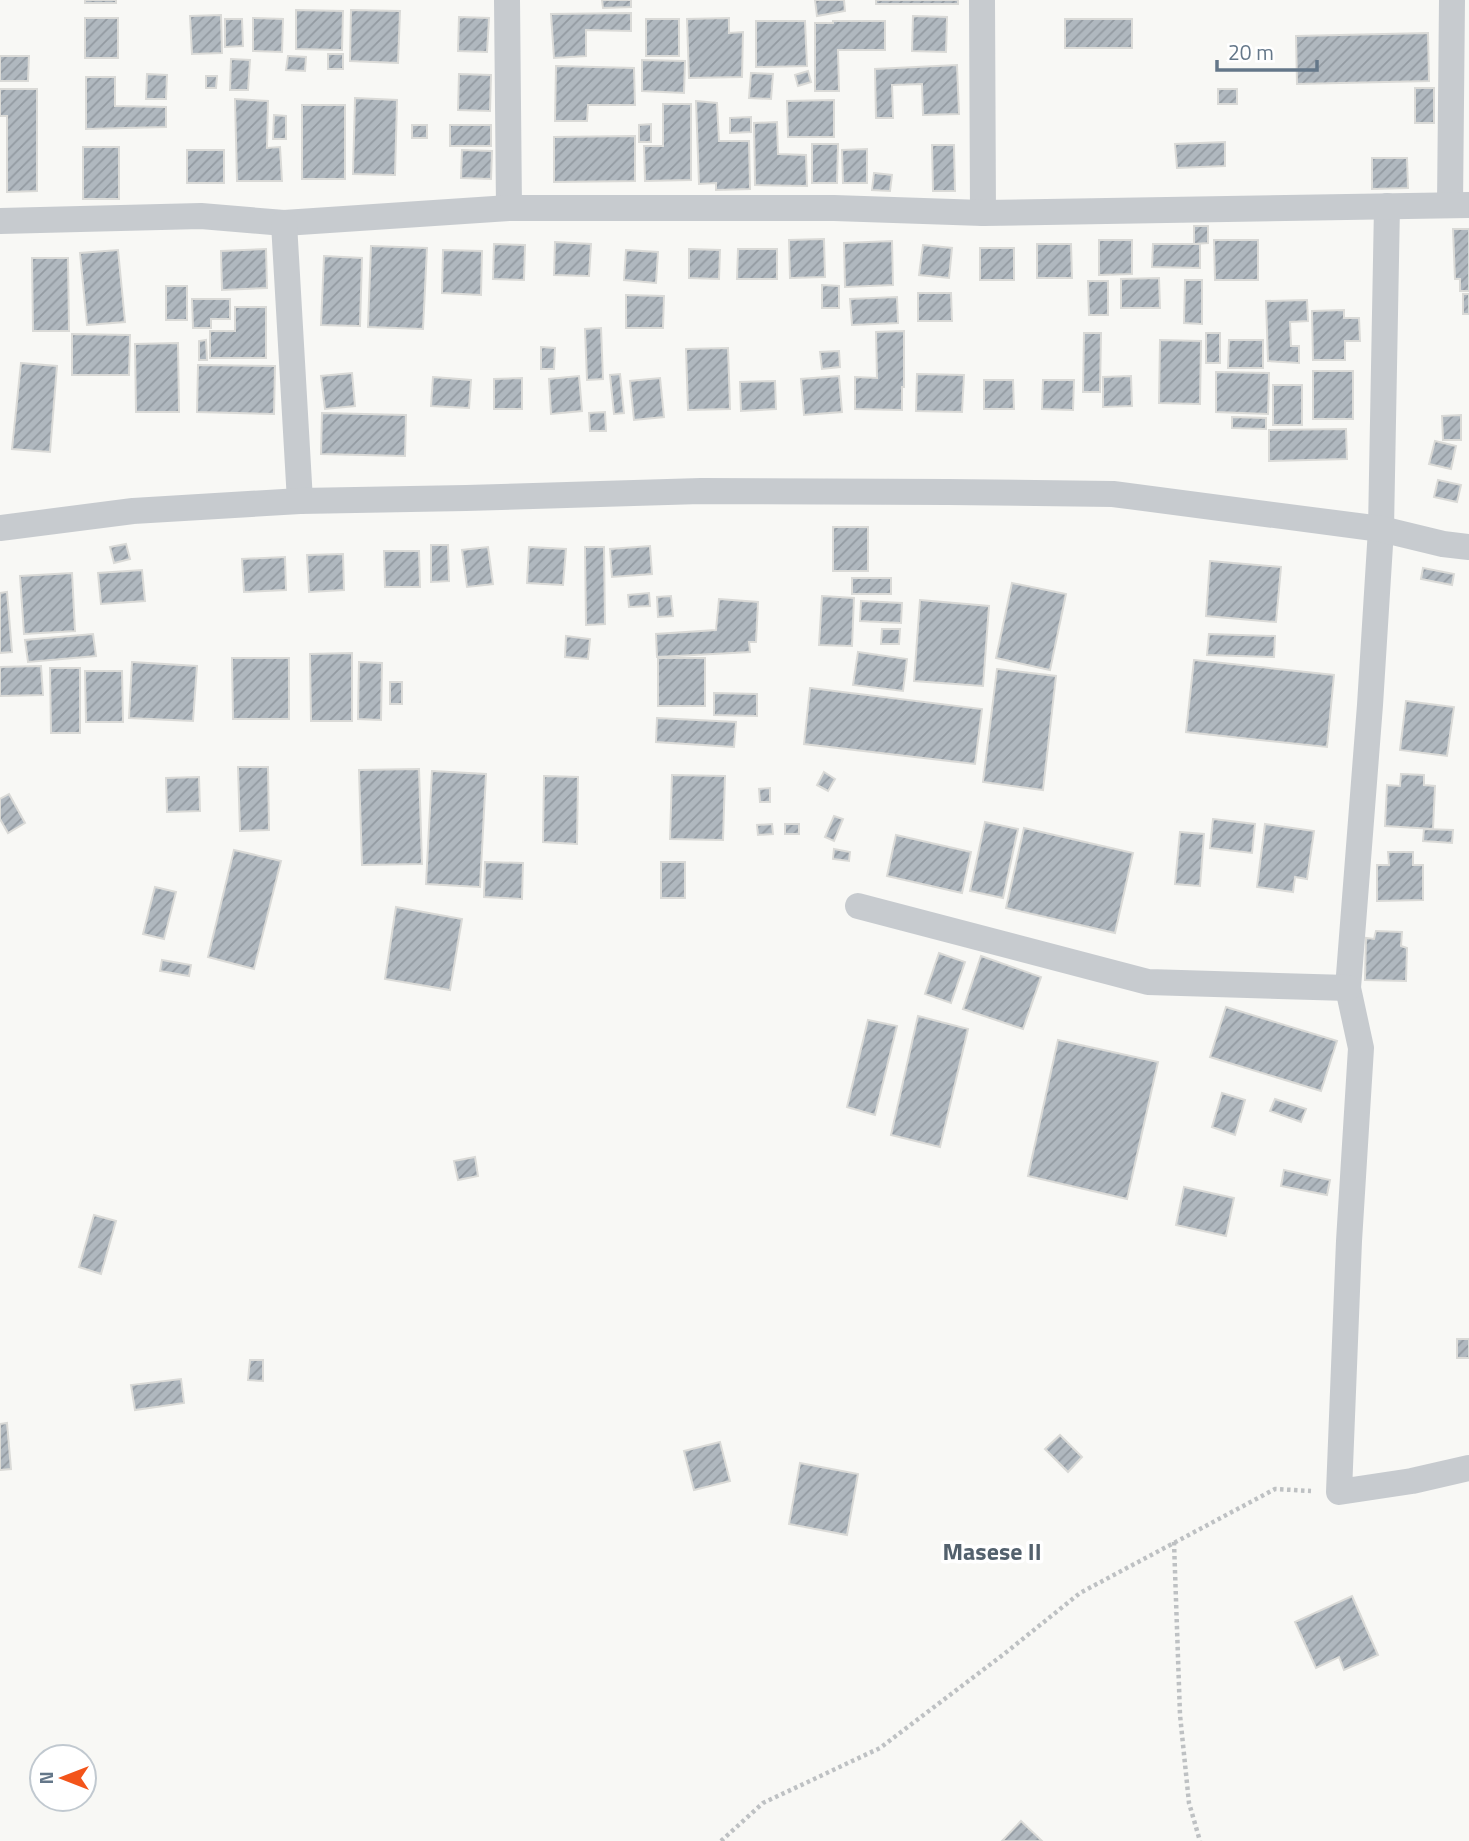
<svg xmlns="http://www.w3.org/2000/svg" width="1469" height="1841" viewBox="0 0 1469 1841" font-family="'Titillium Web',sans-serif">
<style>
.building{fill:url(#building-hatch);stroke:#dadad7;stroke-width:2}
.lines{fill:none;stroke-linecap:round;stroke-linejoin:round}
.path{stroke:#bec1c3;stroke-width:4.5;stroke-dasharray:3.5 3.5;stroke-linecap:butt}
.minor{stroke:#c7cbcf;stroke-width:26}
.labels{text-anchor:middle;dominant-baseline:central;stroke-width:7;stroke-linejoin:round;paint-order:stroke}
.quarter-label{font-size:24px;font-weight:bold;fill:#53616d;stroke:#fff}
</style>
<defs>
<pattern id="building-hatch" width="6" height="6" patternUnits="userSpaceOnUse" patternTransform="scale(1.75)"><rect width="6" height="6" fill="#b0b8bf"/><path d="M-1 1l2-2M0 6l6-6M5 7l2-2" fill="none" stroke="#939aa1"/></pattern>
</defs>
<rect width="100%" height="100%" fill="#f8f8f5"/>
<!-- building -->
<g class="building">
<rect x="85" y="0" width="31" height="3"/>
<polygon points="602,0 631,0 631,7 603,8"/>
<polygon points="815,0 844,0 845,11 817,16"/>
<rect x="876" y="0" width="82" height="4"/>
<polygon points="296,10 343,11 342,50 296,49"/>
<polygon points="351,10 400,11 398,63 350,61"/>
<polygon points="631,13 631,31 586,30 586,56 554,58 551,14"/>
<polygon points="221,15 222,53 192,54 190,16"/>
<polygon points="913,16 947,17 946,52 912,51"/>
<polygon points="459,17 489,18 487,52 458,51"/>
<rect x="85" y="18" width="33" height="40"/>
<polygon points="253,18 283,19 282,52 253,51"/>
<polygon points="729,18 729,33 743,32 742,77 689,78 687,19"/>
<polygon points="225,19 242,19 243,46 225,47"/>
<rect x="646" y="19" width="33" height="37"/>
<rect x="1065" y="19" width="67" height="29"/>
<polygon points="756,21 805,21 807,66 756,67"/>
<polygon points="833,21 885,21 885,50 838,50 839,91 815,91 815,23 833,23"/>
<polygon points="1428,33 1429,81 1297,84 1296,36"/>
<rect x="328" y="54" width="15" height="15"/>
<polygon points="0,56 29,56 28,81 0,81"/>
<polygon points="288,56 306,57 305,71 286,70"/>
<polygon points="231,59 250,60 248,90 230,90"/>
<polygon points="642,60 685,61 684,93 642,91"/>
<polygon points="957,65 959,114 923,115 922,84 892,85 893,118 876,118 875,69"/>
<polygon points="556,66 634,68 635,105 588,105 587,121 555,121"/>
<polygon points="808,71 811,82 798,86 795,75"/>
<polygon points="751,73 773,74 771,99 749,98"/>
<polygon points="147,74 167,75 166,99 146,99"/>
<polygon points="459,74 491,75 490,111 458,110"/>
<polygon points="206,76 217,76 216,88 206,88"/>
<polygon points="86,77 115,77 115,106 166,107 166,127 86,129"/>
<rect x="1415" y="88" width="19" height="35"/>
<polygon points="0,89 37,89 37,191 7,192 7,116 0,116"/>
<rect x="1218" y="89" width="19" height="15"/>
<polygon points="355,98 397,100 395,175 353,174"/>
<polygon points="235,99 268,101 267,148 280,147 282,181 237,181"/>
<polygon points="834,100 834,137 788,137 787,101"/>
<polygon points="696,101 717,103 719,141 749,141 750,189 716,190 716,183 699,184"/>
<polygon points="663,104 691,104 691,180 645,181 644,146 663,146"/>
<rect x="302" y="105" width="43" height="74"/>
<polygon points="274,115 286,116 286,139 273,139"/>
<polygon points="751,117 751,132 730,133 730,118"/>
<polygon points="777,122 778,154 806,155 807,186 755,185 754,123"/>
<polygon points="651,124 651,142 639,142 639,125"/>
<rect x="412" y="125" width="15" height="13"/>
<rect x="450" y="125" width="41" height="21"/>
<polygon points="635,136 635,181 554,182 554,137"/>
<polygon points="1225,142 1225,166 1177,168 1175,144"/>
<polygon points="812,144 838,144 837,183 812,183"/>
<polygon points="932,145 954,145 955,191 933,191"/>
<rect x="83" y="147" width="36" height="52"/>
<polygon points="867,149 867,183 843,183 842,150"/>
<rect x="187" y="150" width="37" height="33"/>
<polygon points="462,150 492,151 491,179 461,178"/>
<polygon points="1372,158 1407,158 1408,188 1372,189"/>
<polygon points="874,173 892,175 890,191 872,190"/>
<polygon points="1194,226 1208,226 1208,243 1194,244"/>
<polygon points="1453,229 1469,229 1469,291 1460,291 1460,279 1455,279"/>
<polygon points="824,239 825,277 790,278 789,240"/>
<polygon points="1099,240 1132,240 1132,274 1099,275"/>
<polygon points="1214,240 1258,240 1258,280 1215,280"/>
<polygon points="892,241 893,285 845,287 844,243"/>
<polygon points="555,242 591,244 589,276 554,275"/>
<polygon points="494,244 525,245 524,280 493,279"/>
<polygon points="1037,244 1071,244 1072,278 1037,278"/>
<polygon points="1153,244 1200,244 1200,268 1152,267"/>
<polygon points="923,245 952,248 949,278 919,275"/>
<polygon points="371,246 427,248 423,329 368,327"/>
<rect x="980" y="248" width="34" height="32"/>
<polygon points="266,249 267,288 222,290 221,251"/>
<polygon points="689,249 720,250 719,279 689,278"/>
<polygon points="738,249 777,249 777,279 737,279"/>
<polygon points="118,250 125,322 87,325 80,253"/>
<polygon points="443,250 482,251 481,295 442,293"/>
<polygon points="626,250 658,252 656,283 624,280"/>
<polygon points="324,256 362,258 360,326 321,325"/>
<polygon points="32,258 68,258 69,331 33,331"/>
<polygon points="1159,278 1160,308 1121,308 1121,279"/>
<polygon points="1185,280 1202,280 1202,324 1184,323"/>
<polygon points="1088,281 1108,281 1108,315 1089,315"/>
<polygon points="822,285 839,286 839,308 822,308"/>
<rect x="166" y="286" width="21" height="34"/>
<polygon points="918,293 951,293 952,321 918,321"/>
<rect x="1463" y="294" width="6" height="20"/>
<polygon points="626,295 664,296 663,328 626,328"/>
<polygon points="897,297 898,323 852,325 850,299"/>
<polygon points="192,299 230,299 230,319 211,319 211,328 193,328"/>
<polygon points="1307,300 1308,321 1290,322 1291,346 1299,346 1299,363 1268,361 1266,301"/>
<polygon points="235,307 266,307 266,358 210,358 210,331 235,331"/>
<polygon points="1344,310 1344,318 1359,318 1360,341 1345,341 1345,360 1313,360 1312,311"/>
<polygon points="601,328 603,379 587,380 585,329"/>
<polygon points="904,331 904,387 902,387 902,410 855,409 855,377 877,378 876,332"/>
<polygon points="1084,333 1101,333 1100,392 1083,392"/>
<rect x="1206" y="333" width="14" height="30"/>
<polygon points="72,334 130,335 129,375 72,375"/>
<polygon points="206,340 207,360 199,360 199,341"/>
<polygon points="1160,340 1201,341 1200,404 1159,403"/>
<polygon points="1229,340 1263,340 1263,368 1228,368"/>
<polygon points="178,343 179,412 136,412 135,344"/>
<polygon points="541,347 555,348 554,369 541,369"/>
<polygon points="728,348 730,409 688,410 686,349"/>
<polygon points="839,351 840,367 822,369 820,352"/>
<polygon points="21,363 57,366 50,452 12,449"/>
<polygon points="198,365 275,366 274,414 197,412"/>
<rect x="1313" y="371" width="40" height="48"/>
<polygon points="1216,372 1269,373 1268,414 1216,412"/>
<polygon points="352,373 355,406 325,409 321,376"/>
<polygon points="620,374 624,413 614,414 610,375"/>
<polygon points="917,374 964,375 962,412 916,411"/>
<polygon points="579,376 582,411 551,414 549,379"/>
<polygon points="839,376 842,412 804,415 801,379"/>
<polygon points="1131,376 1132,406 1103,407 1103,377"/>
<polygon points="433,377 471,380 469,408 431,406"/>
<polygon points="522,378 522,409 494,409 494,379"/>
<polygon points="660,378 664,417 634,420 630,381"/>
<polygon points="984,380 1013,380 1014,409 984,409"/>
<polygon points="1043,380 1074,380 1073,410 1042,409"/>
<polygon points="775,381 776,409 741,411 740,382"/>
<rect x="1273" y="385" width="29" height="40"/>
<polygon points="605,412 606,431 590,431 589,413"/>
<polygon points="322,413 406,415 405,456 321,454"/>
<polygon points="1461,415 1461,440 1443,440 1442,416"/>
<polygon points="1232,417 1266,418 1266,429 1232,428"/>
<polygon points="1346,429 1347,459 1269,461 1269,430"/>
<polygon points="1435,441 1456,446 1451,469 1429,464"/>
<polygon points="1438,480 1461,485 1457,502 1434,497"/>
<rect x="833" y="527" width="35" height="44"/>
<polygon points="126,544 130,559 114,563 110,547"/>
<polygon points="431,545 448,545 449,581 431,582"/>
<polygon points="650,546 652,574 612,577 610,549"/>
<polygon points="488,547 493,584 467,587 462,550"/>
<polygon points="529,547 566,549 563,585 527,583"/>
<polygon points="585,547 604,547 605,624 586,625"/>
<polygon points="384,551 419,551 420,587 385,587"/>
<polygon points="343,554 344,590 309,592 307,555"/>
<polygon points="285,557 286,590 244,592 242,559"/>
<polygon points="1210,561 1281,567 1276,622 1206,616"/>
<polygon points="1423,568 1454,574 1452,585 1421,579"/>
<polygon points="142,570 145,601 101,604 98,573"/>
<polygon points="72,573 75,631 24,634 20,576"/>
<rect x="852" y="578" width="39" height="16"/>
<polygon points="1012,583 1066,594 1050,670 996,658"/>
<polygon points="7,592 12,652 0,653 0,593"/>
<polygon points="649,593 650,606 629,607 628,595"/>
<polygon points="671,596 673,616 658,617 657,597"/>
<polygon points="822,596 854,598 852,646 819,645"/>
<polygon points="719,599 758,602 756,642 749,642 750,652 657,657 656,634 716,630"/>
<polygon points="920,600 989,606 983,686 914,681"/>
<polygon points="861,601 902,603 901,623 860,621"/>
<polygon points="882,629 900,629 899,644 881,644"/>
<polygon points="93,634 96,656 28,662 25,640"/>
<polygon points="1209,634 1275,636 1274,657 1207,655"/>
<polygon points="566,636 590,639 588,659 565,657"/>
<polygon points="858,652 907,659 903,691 853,685"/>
<polygon points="352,653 352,721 311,721 310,654"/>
<polygon points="232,658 289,658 289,719 233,719"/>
<rect x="658" y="658" width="47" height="48"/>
<polygon points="1194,660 1334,675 1327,747 1186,732"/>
<polygon points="132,662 197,666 193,721 129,718"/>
<polygon points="359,662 382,663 381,720 358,719"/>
<polygon points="41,666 43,695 0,696 0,667"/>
<polygon points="50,668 80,668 80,733 51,733"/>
<polygon points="997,669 1056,676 1043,790 983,782"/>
<polygon points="85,671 122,671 123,722 86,722"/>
<rect x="390" y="682" width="12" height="22"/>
<polygon points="810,688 982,709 975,764 804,744"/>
<polygon points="714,693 757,694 757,716 714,715"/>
<polygon points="1406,701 1454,707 1447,756 1400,750"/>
<polygon points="657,718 736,722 734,747 656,742"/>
<polygon points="238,767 268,767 269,830 240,831"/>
<polygon points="419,769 422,864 362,865 359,770"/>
<polygon points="432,771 486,774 480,887 426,884"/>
<polygon points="824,772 835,779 828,791 817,785"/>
<polygon points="1401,774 1424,775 1424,785 1435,786 1433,829 1385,826 1387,785 1400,786"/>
<polygon points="672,775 725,776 723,840 670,839"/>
<polygon points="544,776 578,777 577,844 543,842"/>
<polygon points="199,777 200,811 167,812 166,778"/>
<polygon points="770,788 770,802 760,802 759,789"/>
<polygon points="9,794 25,823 8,833 0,819 0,799"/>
<polygon points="834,816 843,819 834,841 825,837"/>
<polygon points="1213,819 1255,824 1252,853 1210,848"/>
<polygon points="985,822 1018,829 1003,898 970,891"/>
<polygon points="772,824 773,834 758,835 757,825"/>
<rect x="785" y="824" width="14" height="10"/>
<polygon points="1265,824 1314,831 1307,879 1295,877 1293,892 1257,887"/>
<polygon points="1024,828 1133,853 1115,933 1006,908"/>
<polygon points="1424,829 1453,830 1452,843 1423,841"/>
<polygon points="1180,832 1204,834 1200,886 1175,884"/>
<polygon points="896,835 971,852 962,893 887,876"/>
<polygon points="834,849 850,852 849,861 833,859"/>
<polygon points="234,850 281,861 254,969 208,957"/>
<polygon points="1388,852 1413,852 1413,865 1423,865 1423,900 1377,901 1377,865 1389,865"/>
<polygon points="485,862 523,863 522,899 484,897"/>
<rect x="661" y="862" width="24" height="36"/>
<polygon points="155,887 176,892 164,939 143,934"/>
<polygon points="396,907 462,919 450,990 385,979"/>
<polygon points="1376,931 1402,932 1401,946 1407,948 1406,981 1365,980 1366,938 1374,939"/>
<polygon points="939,953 965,962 951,1003 925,994"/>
<polygon points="981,956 1041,977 1023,1029 963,1009"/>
<polygon points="162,960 191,965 189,976 160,971"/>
<polygon points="1226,1007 1337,1041 1321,1091 1210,1057"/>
<polygon points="918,1016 968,1029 940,1147 891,1135"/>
<polygon points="868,1020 897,1026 875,1115 847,1107"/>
<polygon points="1058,1040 1158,1062 1127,1199 1028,1176"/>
<polygon points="1222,1093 1245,1100 1235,1135 1212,1127"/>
<polygon points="1275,1099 1306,1109 1301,1122 1270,1111"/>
<polygon points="475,1157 478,1176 458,1180 454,1161"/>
<polygon points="1284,1170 1330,1180 1327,1195 1281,1186"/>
<polygon points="1184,1187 1234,1198 1226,1236 1176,1225"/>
<polygon points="94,1215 116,1221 101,1274 79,1267"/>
<rect x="1457" y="1339" width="12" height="19"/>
<polygon points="250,1360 263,1360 263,1381 248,1380"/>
<polygon points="181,1379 184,1403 135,1410 131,1385"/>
<polygon points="7,1423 11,1469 0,1470 0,1424"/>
<polygon points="1060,1435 1082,1457 1068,1472 1045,1449"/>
<polygon points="720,1442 730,1481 694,1490 684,1451"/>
<polygon points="800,1463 858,1474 847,1535 789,1524"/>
<polygon points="1352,1596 1378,1655 1344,1670 1339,1657 1316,1668 1295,1622"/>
<polygon points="1021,1821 1042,1841 1002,1841"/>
</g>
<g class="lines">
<!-- path -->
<g class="path">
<polyline points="1174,1542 1180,1715 1189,1803 1200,1841"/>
<polyline points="721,1841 763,1803 880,1748 1004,1654 1080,1593 1275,1489 1311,1491"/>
</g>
<!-- minor -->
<g class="minor">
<polyline points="507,0 509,208"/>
<polyline points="982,0 983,213"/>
<polyline points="1450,205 1452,0"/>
<polyline points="1387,206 1381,529 1370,705 1348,988 1361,1048 1349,1241 1339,1492 1412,1481 1469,1468"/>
<polyline points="0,221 201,216 284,223 509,208 834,208 983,213 1469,205"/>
<polyline points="284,223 300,501"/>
<polyline points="0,528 133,511 300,501 466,498 701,491 948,492 1113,494 1381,529 1443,544 1469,547"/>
<polyline points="858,906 1148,982 1348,988"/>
</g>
</g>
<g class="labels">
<!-- quarter labels -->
<g class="quarter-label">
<text x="992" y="1551">Masese II</text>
</g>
</g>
<!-- north arrow -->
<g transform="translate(63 1778) rotate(270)"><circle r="33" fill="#ffffff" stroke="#c1c9d0" stroke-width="2"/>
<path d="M0-5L12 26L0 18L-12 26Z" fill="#f3541a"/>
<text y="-10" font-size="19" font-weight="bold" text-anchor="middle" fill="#647789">N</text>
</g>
<!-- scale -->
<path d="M1217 60v10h100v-10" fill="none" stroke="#647789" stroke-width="3.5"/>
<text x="1228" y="60" font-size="21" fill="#647789" stroke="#ffffff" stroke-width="5" paint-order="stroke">20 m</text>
</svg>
